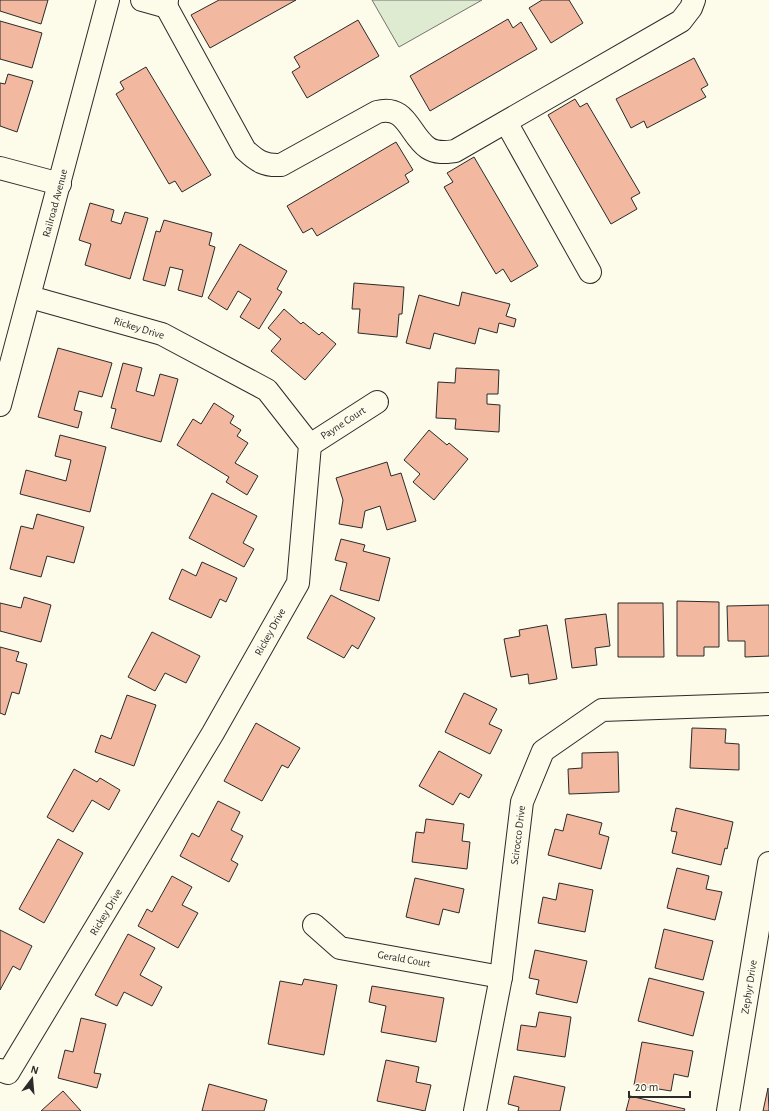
<svg xmlns="http://www.w3.org/2000/svg" width="769" height="1111" viewBox="0 0 769 1111" font-family="'Alegreya Sans',sans-serif">
<style>
.park{fill:#deebd1;stroke:#74746e}
.building{fill:#f2b8a0;stroke:#2b2b2b}
.lines{fill:none;stroke-linecap:round;stroke-linejoin:round}
.minor-casing{stroke:#2b2b2b;stroke-width:24}
.minor{stroke:#fdfbea;stroke-width:22}
.labels{text-anchor:middle;dominant-baseline:central;stroke-width:3;stroke-linejoin:round;paint-order:stroke}
.street-label{font-size:11px;fill:#2b2b2b;stroke:#fdfbea}
</style>
<rect width="100%" height="100%" fill="#fdfbea"/>
<!-- park -->
<polygon class="park" points="372,0 482,0 399,47"/>
<!-- building -->
<g class="building">
<polygon points="0,0 48,0 41,24 0,11"/>
<polygon points="219,0 296,0 210,48 191,15"/>
<polygon points="542,0 569,0 583,23 551,43 529,8"/>
<polygon points="508,19 513,28 521,22 537,49 430,111 410,76"/>
<polygon points="358,20 379,56 307,98 292,72 300,67 294,57"/>
<polygon points="0,21 42,33 32,68 0,59"/>
<polygon points="694,58 708,85 701,89 706,97 647,128 644,121 631,128 616,99"/>
<polygon points="146,67 211,175 182,192 175,181 169,184 116,94 124,89 120,82"/>
<polygon points="8,74 33,81 17,132 0,126 0,83 5,84"/>
<polygon points="575,99 580,107 587,103 640,193 631,198 637,209 611,224 548,115"/>
<polygon points="396,142 413,170 405,175 409,182 317,236 312,228 303,233 287,206"/>
<polygon points="474,157 538,266 511,282 503,269 496,274 444,187 453,182 447,173"/>
<polygon points="90,203 114,210 111,221 121,224 125,212 148,218 130,279 85,265 91,244 79,240"/>
<polygon points="164,220 212,233 209,245 215,247 202,297 178,290 183,270 170,267 165,286 143,280 156,231 160,232"/>
<polygon points="240,244 287,271 277,289 282,292 259,329 240,317 251,299 238,291 227,310 208,298"/>
<polygon points="354,283 404,287 402,314 399,314 397,337 358,333 360,309 352,309"/>
<polygon points="462,292 510,304 506,316 516,319 514,327 499,323 497,333 479,328 475,344 434,333 430,349 406,343 419,295 459,306"/>
<polygon points="284,309 301,324 303,322 319,335 322,332 336,344 305,380 271,351 281,339 268,328"/>
<polygon points="58,348 112,363 102,397 79,391 74,410 82,412 78,428 38,417"/>
<polygon points="123,363 142,368 136,391 154,396 160,374 178,379 161,442 111,428 116,409 111,408"/>
<polygon points="456,368 499,370 498,394 487,394 487,404 500,405 499,432 455,429 456,419 436,418 438,382 455,383"/>
<polygon points="214,403 234,416 230,423 241,430 237,436 248,443 235,463 258,476 247,495 226,482 229,477 177,445 193,419 201,424"/>
<polygon points="429,430 447,445 449,443 468,459 434,500 413,482 420,474 404,460"/>
<polygon points="60,435 106,447 90,512 20,494 26,470 66,481 71,460 55,456"/>
<polygon points="387,462 391,476 401,473 416,521 387,530 380,506 365,511 362,528 339,524 343,500 336,478"/>
<polygon points="212,493 257,516 243,543 254,549 244,567 189,538"/>
<polygon points="37,514 84,527 74,563 47,556 41,577 10,569 21,526 33,529"/>
<polygon points="341,539 365,545 363,551 390,558 379,601 340,590 347,563 335,560"/>
<polygon points="202,562 237,578 226,602 220,599 211,618 169,599 182,569 196,576"/>
<polygon points="331,595 375,618 358,649 352,645 344,658 307,638"/>
<polygon points="24,597 51,605 41,642 0,631 0,603 21,608"/>
<polygon points="677,601 719,602 719,647 704,647 704,656 677,656"/>
<polygon points="618,603 663,603 664,657 618,657"/>
<polygon points="769,605 769,656 745,657 745,641 728,641 727,606"/>
<polygon points="606,614 610,646 595,648 597,665 572,668 565,619"/>
<polygon points="547,625 557,679 529,684 528,674 511,677 504,639 520,636 519,630"/>
<polygon points="152,632 200,656 186,683 165,673 155,691 128,677"/>
<polygon points="0,647 19,652 16,661 27,664 19,694 12,692 5,715 0,713"/>
<polygon points="464,693 497,709 489,724 502,730 490,754 445,732"/>
<polygon points="127,695 156,705 134,766 95,752 101,735 111,739"/>
<polygon points="256,723 300,748 288,768 282,765 262,801 224,781"/>
<polygon points="692,728 726,729 725,743 739,744 739,770 690,768"/>
<polygon points="439,751 482,775 469,798 460,793 453,805 419,786"/>
<polygon points="618,752 619,792 569,794 568,769 582,768 582,753"/>
<polygon points="74,769 97,782 100,778 120,790 109,810 92,800 73,832 47,817"/>
<polygon points="218,801 240,812 231,830 243,836 231,860 238,864 229,882 180,856 192,833 199,837"/>
<polygon points="676,808 733,822 727,849 725,848 721,865 672,853 677,832 671,831"/>
<polygon points="567,814 602,823 599,834 609,837 601,869 548,855 555,829 563,831"/>
<polygon points="426,819 464,824 462,841 470,842 467,869 412,862 416,832 424,833"/>
<polygon points="58,839 83,853 44,923 19,909"/>
<polygon points="677,868 709,876 706,889 722,892 715,920 667,908"/>
<polygon points="172,876 192,887 182,905 198,913 178,948 138,926 147,909 152,912"/>
<polygon points="415,878 464,889 459,913 443,909 439,925 406,917"/>
<polygon points="559,883 593,890 585,932 538,923 543,897 556,900"/>
<polygon points="664,929 713,941 703,980 655,968"/>
<polygon points="0,930 32,946 20,970 13,966 0,990"/>
<polygon points="128,934 155,948 140,975 162,987 152,1006 124,992 117,1006 95,995"/>
<polygon points="535,950 587,961 577,1003 536,994 539,980 529,978"/>
<polygon points="649,978 704,992 693,1036 638,1021"/>
<polygon points="304,979 337,985 324,1055 268,1044 280,981 302,985"/>
<polygon points="372,986 444,998 436,1042 381,1032 386,1006 369,1002"/>
<polygon points="539,1012 571,1017 565,1057 517,1050 521,1025 536,1027"/>
<polygon points="81,1018 106,1024 94,1073 101,1074 97,1088 58,1078 65,1050 73,1052"/>
<polygon points="642,1042 693,1051 688,1077 674,1074 671,1091 634,1085"/>
<polygon points="386,1060 419,1067 416,1082 431,1085 425,1111 377,1101"/>
<polygon points="514,1076 565,1087 560,1111 518,1111 519,1107 508,1104"/>
<polygon points="209,1084 267,1100 264,1111 202,1111"/>
<polygon points="768,1088 769,1111 763,1111"/>
<polygon points="63,1091 81,1111 41,1111"/>
<polygon points="630,1096 685,1109 684,1111 626,1111"/>
</g>
<g class="lines">
<defs>
<g id="minor">
<polyline points="142,0 167,7"/>
<path d="M 167,0 L 166,6 L 245,150 C 257,161 264,166 281,165 L 377,112 C 407,104 409,135 428,148 C 437,154 447,152 455,151 L 681,21 L 691,8 L 694,0"/>
<polyline points="506,122 590,272"/>
<polyline points="0,168 60,184"/>
<polyline points="0,405 108,0"/>
<polyline points="310,445 377,402"/>
<polyline points="314,925 340,948 501,977"/>
<polyline points="0,1070 8,1073 213,733 298,583 310,445 267,390 162,334 30,297"/>
<polyline points="475,1111 501,977 522,802 543,751 602,710 769,704"/>
<polyline points="728,1111 769,863"/>
</g>
</defs>
<!-- minor casing -->
<use href="#minor" class="minor-casing"/>
<!-- minor -->
<use href="#minor" class="minor"/>
</g>
<g class="labels">
<!-- street labels -->
<g class="street-label">
<text transform="translate(55 203) rotate(-75)">Railroad Avenue</text>
<text transform="translate(139 328) rotate(17)">Rickey Drive</text>
<text transform="translate(343 423) rotate(-33)">Payne Court</text>
<text transform="translate(270 632) rotate(-61)">Rickey Drive</text>
<text transform="translate(518 835) rotate(-83)">Scirocco Drive</text>
<text transform="translate(106 912) rotate(-59)">Rickey Drive</text>
<text transform="translate(404 959) rotate(10)">Gerald Court</text>
<text transform="translate(749 987) rotate(-81)">Zephyr Drive</text>
</g>
</g>
<!-- north arrow -->
<g transform="translate(32 1079) rotate(16)" stroke="#fdfbea" stroke-width="3" paint-order="stroke">
<path d="M0-3L7 15L0 10L-7 15Z" fill="#2b2b2b"/>
<text y="-6" font-size="11" font-weight="bold" text-anchor="middle" fill="#2b2b2b">N</text>
</g>
<!-- scale -->
<path d="M629 1091v6h61v-6" fill="none" stroke="#2b2b2b" stroke-width="2"/>
<text x="635" y="1091" font-size="12" fill="#2b2b2b" stroke="#fdfbea" stroke-width="3" paint-order="stroke">20 m</text>
</svg>
